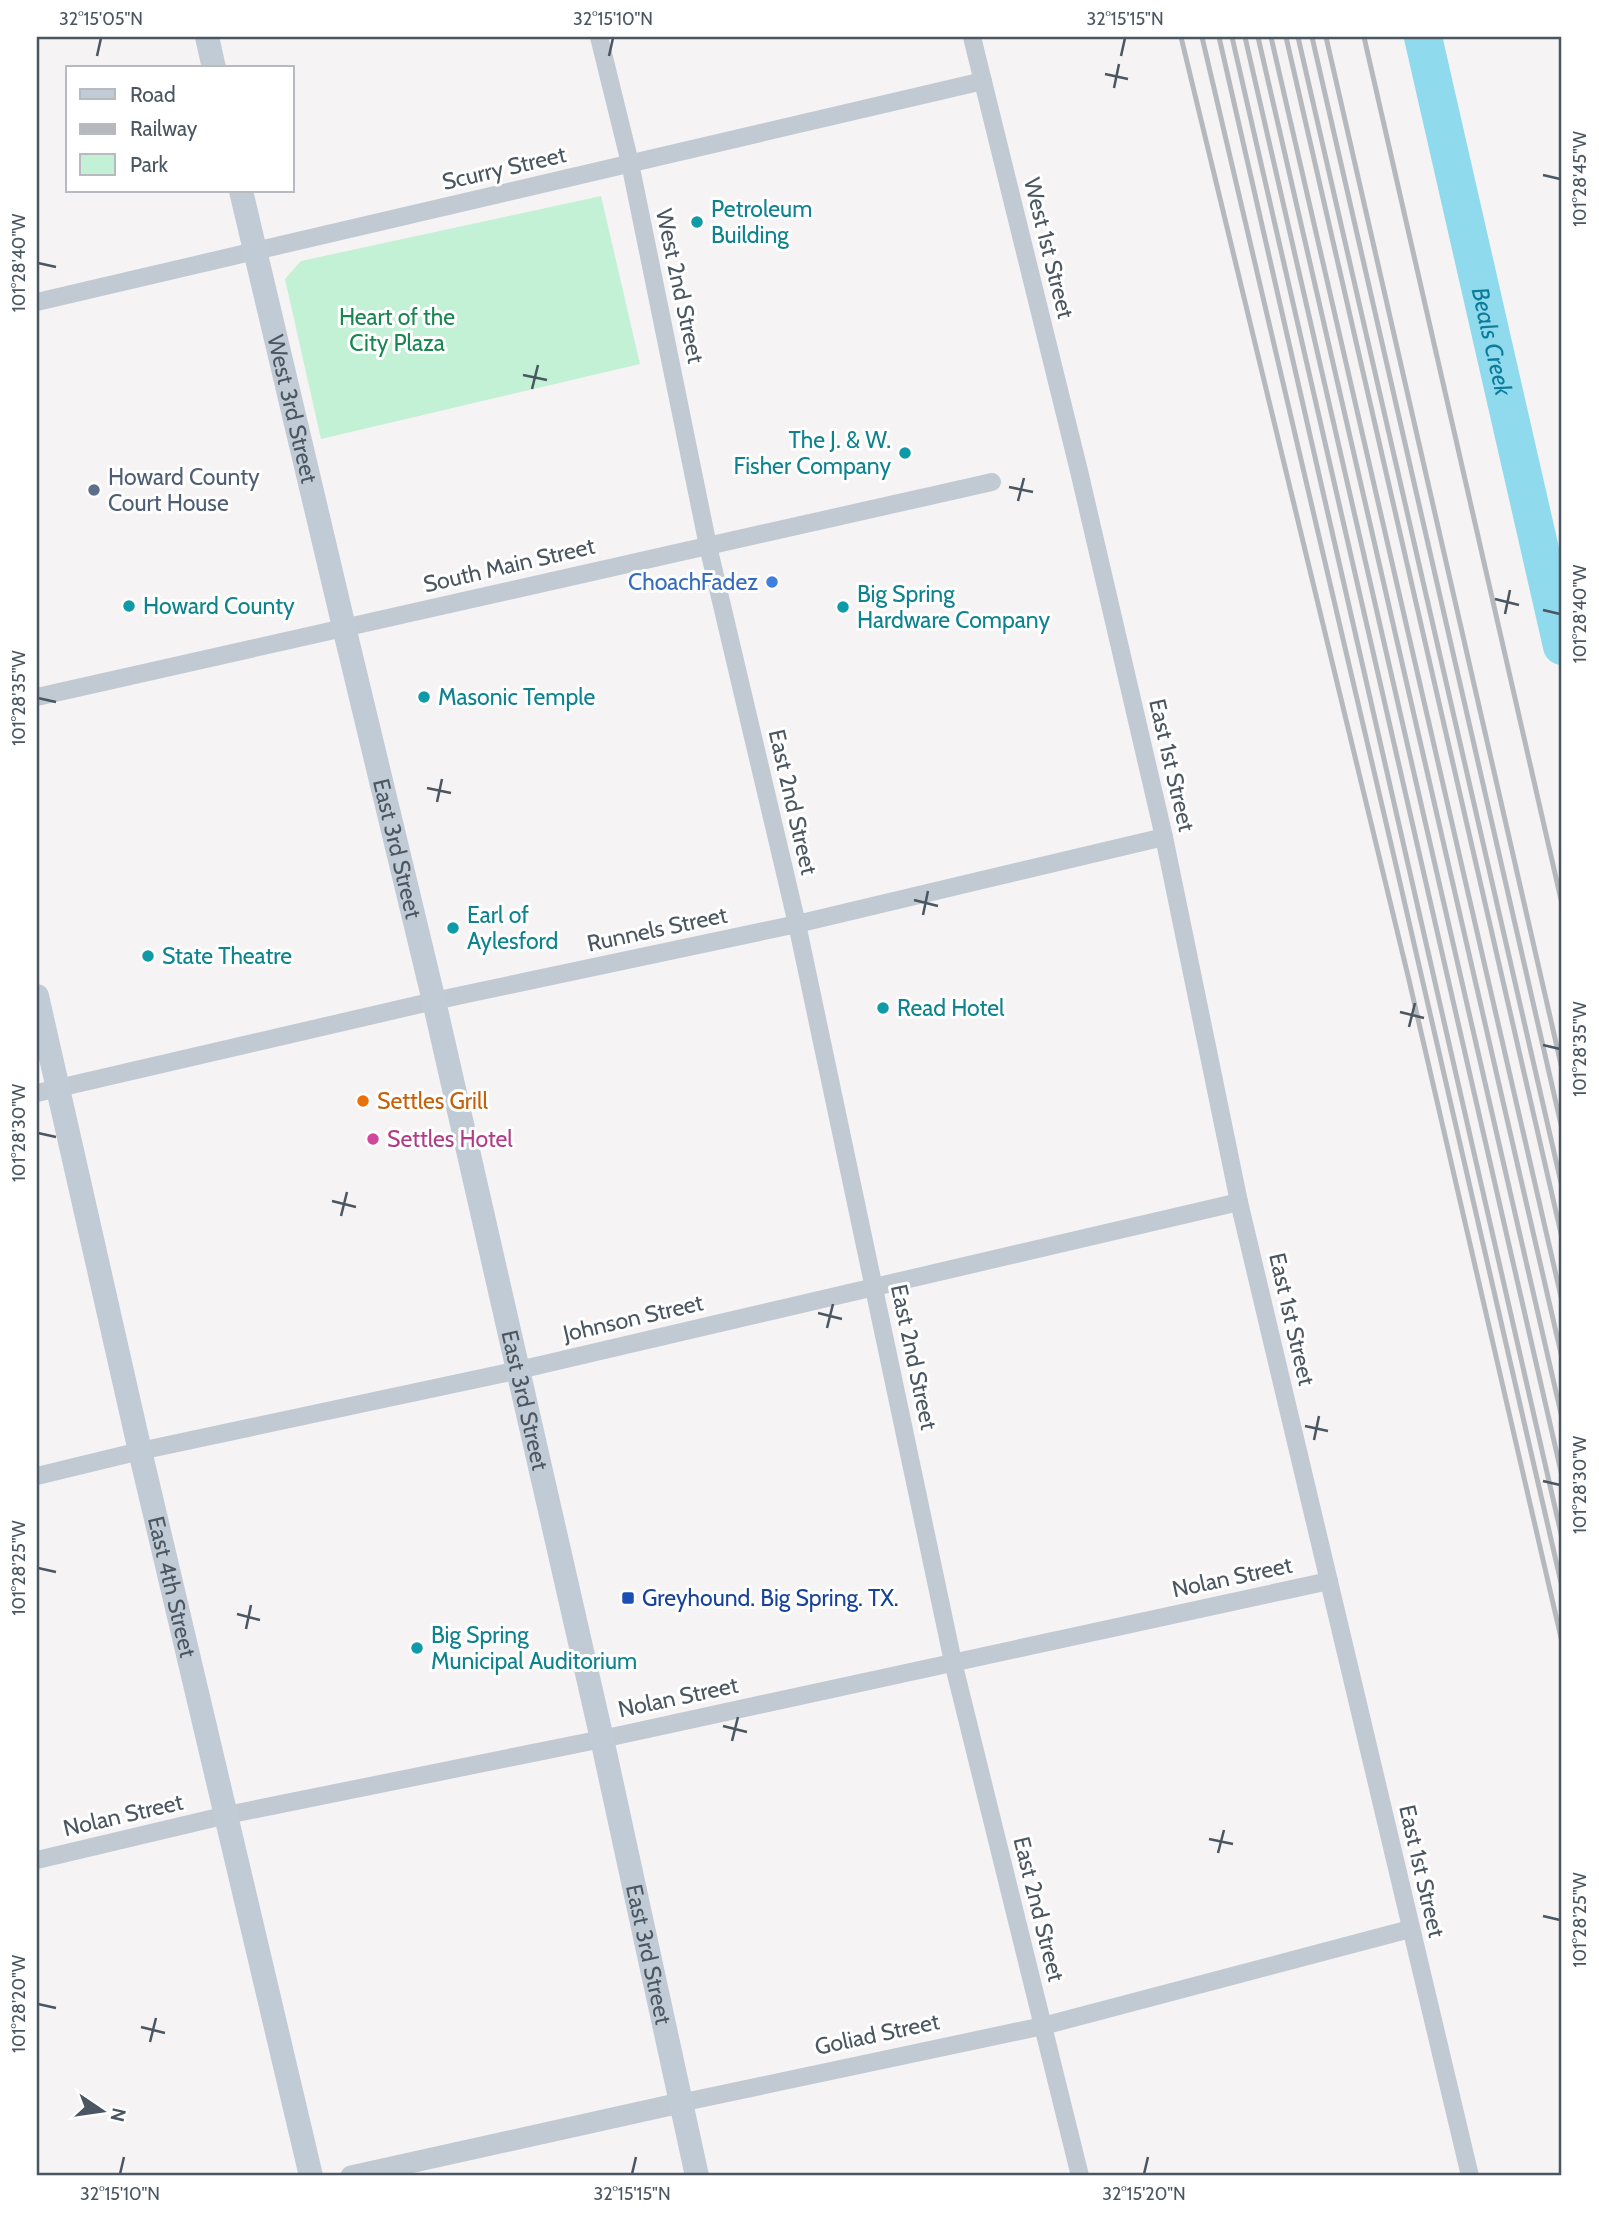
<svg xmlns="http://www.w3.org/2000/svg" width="1599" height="2213" viewBox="0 0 1599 2213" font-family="Cabin,sans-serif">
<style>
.green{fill:#c3f1d5}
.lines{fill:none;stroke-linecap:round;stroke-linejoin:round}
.river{stroke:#90daee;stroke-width:38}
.minor{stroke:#c1cad2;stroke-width:18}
.tertiary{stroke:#c1cad2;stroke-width:21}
.secondary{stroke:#c1cbd6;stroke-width:24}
.rail{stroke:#b5b8bd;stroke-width:5}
.ticks{fill:none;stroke:#4a5661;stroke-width:2.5}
.culture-dot{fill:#0f9aa8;stroke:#fff;stroke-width:2.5}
.service-dot{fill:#5c6f8a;stroke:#fff;stroke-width:2.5}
.shop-dot{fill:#3f7fe0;stroke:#fff;stroke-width:2.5}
.food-dot{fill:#e8710a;stroke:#fff;stroke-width:2.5}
.hotel-dot{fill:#d1479c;stroke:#fff;stroke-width:2.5}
.transit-dot{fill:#1a4fb4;stroke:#fff;stroke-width:2.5}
.labels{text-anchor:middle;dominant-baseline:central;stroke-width:6;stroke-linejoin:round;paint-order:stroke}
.street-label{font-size:23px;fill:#4a5661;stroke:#fff}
.culture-label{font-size:23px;fill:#0d838f;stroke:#fff;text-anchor:start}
.park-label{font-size:23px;fill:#17864f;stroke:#fff}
.service-label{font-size:23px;fill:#4e5e75;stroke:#fff;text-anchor:start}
.shop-label{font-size:23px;fill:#366cbe;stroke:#fff;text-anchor:end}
.food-label{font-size:23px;fill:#c56008;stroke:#fff;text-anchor:start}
.hotel-label{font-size:23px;fill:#b23c85;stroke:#fff;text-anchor:start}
.transit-label{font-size:23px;fill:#164399;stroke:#fff;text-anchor:start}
.water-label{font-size:24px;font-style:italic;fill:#0c7c9b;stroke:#fff}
.neatline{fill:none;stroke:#4a5661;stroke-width:2.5}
.ticks-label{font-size:18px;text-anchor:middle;fill:#4a5661}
</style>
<rect width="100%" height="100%" fill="#f5f3f3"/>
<!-- green -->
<polygon class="green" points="601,196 640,364 321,439 285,279 301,261"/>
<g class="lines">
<!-- river -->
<path class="river" id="s1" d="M 1423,37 L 1562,646"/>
<!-- minor -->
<g class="minor">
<polyline points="599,37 630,163 708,546 797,924 953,1662 1080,2176"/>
<polyline points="972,37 1079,471 1164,837 1239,1202 1470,2176"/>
<polyline points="37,302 983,81"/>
<polyline points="37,697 992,482"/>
<polyline points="37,1093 434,1001 797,924 1164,837"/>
<polyline points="37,1476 140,1451 519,1370 1239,1202"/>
<polyline points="37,1860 227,1815 602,1739 1329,1581"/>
<polyline points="680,2103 1043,2026 1410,1929"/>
</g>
<!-- tertiary -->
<polyline class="tertiary" points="351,2176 680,2103"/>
<!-- secondary -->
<g class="secondary">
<polyline points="207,37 214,68"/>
<path id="s2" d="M 241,191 L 344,627 L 434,1001 L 602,1739 L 697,2176"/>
<path id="s3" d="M 37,996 L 140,1451 L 311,2176"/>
</g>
<!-- rail -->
<g class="rail">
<polyline points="1181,37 1409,980 1562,1642"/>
<polyline points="1202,37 1395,861 1562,1587"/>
<polyline points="1219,37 1562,1538"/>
<polyline points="1232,37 1562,1476"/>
<polyline points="1245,37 1562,1418"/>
<polyline points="1258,37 1562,1358"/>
<polyline points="1271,37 1562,1301"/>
<polyline points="1286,37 1562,1238"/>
<polyline points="1298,37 1562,1187"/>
<polyline points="1312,37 1562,1129"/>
<polyline points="1326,37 1562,1069"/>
<polyline points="1364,37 1562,904"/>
</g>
</g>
<!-- ticks -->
<path class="ticks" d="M 97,56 L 101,38M 609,56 L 613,38M 1121,56 L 1125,38M 1105,74 L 1128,79M 1114,88 L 1119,64M 1543,175 L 1560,179M 38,263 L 56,267M 523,375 L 547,380M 532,389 L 538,365M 1009,487 L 1033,492M 1018,501 L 1024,478M 1495,599 L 1519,605M 1543,610 L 1560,614M 1505,614 L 1510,590M 38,698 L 56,702M 427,788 L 451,793M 437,802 L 442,779M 914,900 L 938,906M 923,915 L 928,891M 1400,1012 L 1424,1018M 1409,1027 L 1415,1003M 1543,1045 L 1560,1049M 38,1133 L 56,1137M 332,1201 L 356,1207M 341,1216 L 347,1192M 818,1313 L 842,1319M 827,1328 L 833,1304M 1305,1426 L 1328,1431M 1314,1440 L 1319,1416M 1543,1481 L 1560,1485M 38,1568 L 56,1572M 237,1614 L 260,1620M 246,1629 L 251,1605M 723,1726 L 747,1732M 732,1741 L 738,1717M 1209,1839 L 1233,1844M 1218,1853 L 1224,1830M 1543,1916 L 1560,1920M 38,2004 L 56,2008M 141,2027 L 165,2033M 150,2042 L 156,2018M 120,2174 L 124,2157M 632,2174 L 636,2157M 1144,2174 L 1148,2157"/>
<!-- markers -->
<g class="culture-dot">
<circle cx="697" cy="222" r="7"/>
<circle cx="905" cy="453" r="7"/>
<circle cx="129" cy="606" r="7"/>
<circle cx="843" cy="607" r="7"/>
<circle cx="424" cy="697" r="7"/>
<circle cx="453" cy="928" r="7"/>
<circle cx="148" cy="956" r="7"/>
<circle cx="883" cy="1008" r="7"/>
<circle cx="417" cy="1648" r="7"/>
</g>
<circle class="service-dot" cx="94" cy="490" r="7"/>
<circle class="shop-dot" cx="772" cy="582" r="7"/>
<circle class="food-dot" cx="363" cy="1101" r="7"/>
<circle class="hotel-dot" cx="373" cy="1139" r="7"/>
<rect class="transit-dot" x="621" y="1591" width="14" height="14" rx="3.5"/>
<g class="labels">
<!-- street labels -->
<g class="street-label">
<text transform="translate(504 168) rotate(-13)">Scurry Street</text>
<text transform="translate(1049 248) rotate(76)">West 1st Street</text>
<text transform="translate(680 286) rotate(78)">West 2nd Street</text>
<text stroke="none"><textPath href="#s2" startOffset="224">West 3rd Street</textPath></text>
<text transform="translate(509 565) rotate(-13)">South Main Street</text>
<text transform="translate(1172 765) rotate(77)">East 1st Street</text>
<text transform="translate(793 802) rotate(77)">East 2nd Street</text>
<text stroke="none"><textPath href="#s2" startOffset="676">East 3rd Street</textPath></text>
<text transform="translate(657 929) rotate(-12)">Runnels Street</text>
<text transform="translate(633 1318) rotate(-13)">Johnson Street</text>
<text transform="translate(1292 1319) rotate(77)">East 1st Street</text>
<text transform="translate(914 1357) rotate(78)">East 2nd Street</text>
<text stroke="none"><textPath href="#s2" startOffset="1242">East 3rd Street</textPath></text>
<text transform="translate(1232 1577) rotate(-12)">Nolan Street</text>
<text stroke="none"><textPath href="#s3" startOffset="606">East 4th Street</textPath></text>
<text transform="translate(678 1697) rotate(-12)">Nolan Street</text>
<text transform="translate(123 1815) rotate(-13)">Nolan Street</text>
<text transform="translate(1422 1871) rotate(77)">East 1st Street</text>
<text transform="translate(1039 1909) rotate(76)">East 2nd Street</text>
<text stroke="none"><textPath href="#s2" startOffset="1810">East 3rd Street</textPath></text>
<text transform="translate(877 2034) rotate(-12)">Goliad Street</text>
</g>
<!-- culture labels -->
<g class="culture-label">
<text x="711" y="209">Petroleum<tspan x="711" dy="26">Building</tspan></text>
<text x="891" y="440" text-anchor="end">The J. &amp; W.<tspan x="891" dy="26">Fisher Company</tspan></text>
<text x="857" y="594">Big Spring<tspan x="857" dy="26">Hardware Company</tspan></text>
<text x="143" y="606">Howard County</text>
<text x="438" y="697">Masonic Temple</text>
<text x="467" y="915">Earl of<tspan x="467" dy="26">Aylesford</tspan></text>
<text x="162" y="956">State Theatre</text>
<text x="897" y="1008">Read Hotel</text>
<text x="431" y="1635">Big Spring<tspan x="431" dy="26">Municipal Auditorium</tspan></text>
</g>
<!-- park labels -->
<g class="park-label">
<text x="397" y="317">Heart of the<tspan x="397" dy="26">City Plaza</tspan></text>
</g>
<!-- service labels -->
<g class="service-label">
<text x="108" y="477">Howard County<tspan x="108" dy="26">Court House</tspan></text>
</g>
<!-- shop labels -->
<g class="shop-label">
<text x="758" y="582">ChoachFadez</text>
</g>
<!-- food labels -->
<g class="food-label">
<text x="377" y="1101">Settles Grill</text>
</g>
<!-- hotel labels -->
<g class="hotel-label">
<text x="387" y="1139">Settles Hotel</text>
</g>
<!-- transit labels -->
<g class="transit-label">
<text x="642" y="1598">Greyhound. Big Spring. TX.</text>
</g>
<!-- water labels -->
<g class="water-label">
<text stroke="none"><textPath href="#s1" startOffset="312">Beals Creek</textPath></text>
</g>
</g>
<!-- border -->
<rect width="1599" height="2213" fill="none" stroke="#ffffff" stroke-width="77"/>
<!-- legend -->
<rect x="66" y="66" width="228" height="126" fill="#ffffff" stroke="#b7bbc0" stroke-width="2"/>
<rect x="80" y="89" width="35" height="10" fill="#c1cbd6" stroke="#b7bbc0" stroke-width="2"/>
<text x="130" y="102" font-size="21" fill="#4a5661">Road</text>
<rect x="80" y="124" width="35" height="10" fill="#b5b8bd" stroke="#b7bbc0" stroke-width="2"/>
<text x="130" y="136" font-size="21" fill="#4a5661">Railway</text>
<rect x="80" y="154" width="35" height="21" fill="#c3f1d5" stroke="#b7bbc0" stroke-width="2"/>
<text x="130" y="172" font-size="21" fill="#4a5661">Park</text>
<!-- north arrow -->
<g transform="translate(102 2111) rotate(103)" stroke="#ffffff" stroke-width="5" paint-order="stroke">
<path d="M0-5L12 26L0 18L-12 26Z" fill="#4a5661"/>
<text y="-10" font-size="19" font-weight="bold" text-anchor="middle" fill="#4a5661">N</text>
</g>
<rect x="38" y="38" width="1522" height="2136" class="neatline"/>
<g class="ticks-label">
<text x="101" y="25">32°15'05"N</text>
<text x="613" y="25">32°15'10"N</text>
<text x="1125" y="25">32°15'15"N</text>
<text transform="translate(1580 179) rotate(-90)" y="6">101°28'45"W</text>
<text transform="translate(19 263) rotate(-90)" y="6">101°28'40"W</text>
<text transform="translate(1580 614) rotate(-90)" y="6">101°28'40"W</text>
<text transform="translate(19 698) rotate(-90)" y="6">101°28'35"W</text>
<text transform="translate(1580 1049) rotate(-90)" y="6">101°28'35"W</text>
<text transform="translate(19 1133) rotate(-90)" y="6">101°28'30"W</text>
<text transform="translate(1580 1485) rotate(-90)" y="6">101°28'30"W</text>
<text transform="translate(19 1568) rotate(-90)" y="6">101°28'25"W</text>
<text transform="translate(1580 1920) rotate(-90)" y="6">101°28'25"W</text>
<text transform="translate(19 2004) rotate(-90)" y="6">101°28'20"W</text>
<text x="120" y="2200">32°15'10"N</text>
<text x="632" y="2200">32°15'15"N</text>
<text x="1144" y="2200">32°15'20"N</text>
</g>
</svg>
